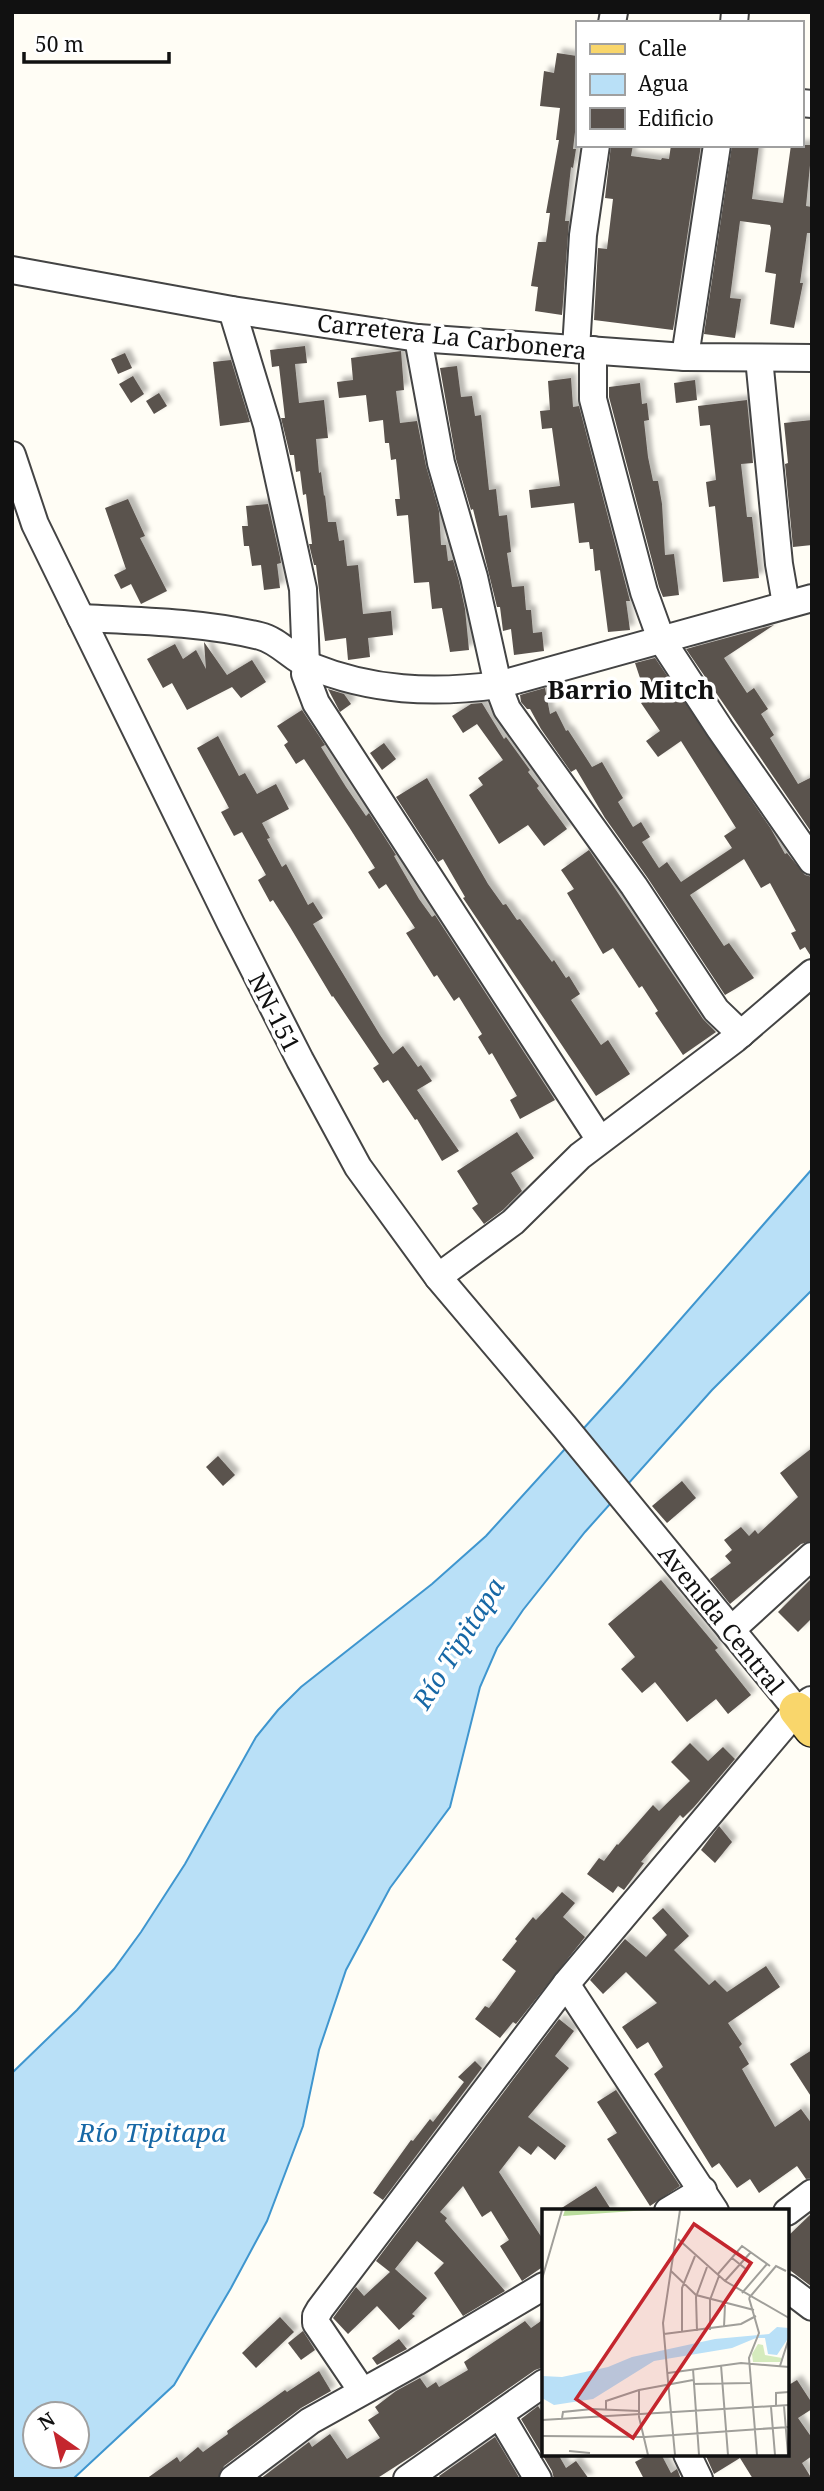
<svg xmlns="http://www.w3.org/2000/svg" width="824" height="2491" viewBox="0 0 824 2491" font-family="'Noto Serif',serif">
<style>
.water{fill:#b9e0f7;stroke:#3f96cf;stroke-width:2;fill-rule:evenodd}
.building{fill:#5a524d;filter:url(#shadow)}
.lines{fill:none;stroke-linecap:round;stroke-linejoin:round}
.minor-casing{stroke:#444;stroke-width:30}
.major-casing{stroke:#222;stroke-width:38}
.minor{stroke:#fff;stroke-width:26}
.major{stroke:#f9d66b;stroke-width:35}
.labels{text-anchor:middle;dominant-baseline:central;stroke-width:7;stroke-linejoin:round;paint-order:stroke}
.street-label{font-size:24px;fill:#111;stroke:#fff}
.neighbourhood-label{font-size:26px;font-weight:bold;fill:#111;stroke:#fff}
.water-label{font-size:26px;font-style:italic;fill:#1768a6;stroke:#fff}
.inset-road{fill:none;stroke:#a09f9a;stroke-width:2}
.view{fill:#c4262e;fill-opacity:0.15;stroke:#c4262e;stroke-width:3.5}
.inset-edge{fill:none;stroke:#111;stroke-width:3.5}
</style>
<defs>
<filter id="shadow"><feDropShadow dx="5" dy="-5" stdDeviation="2" flood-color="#0004"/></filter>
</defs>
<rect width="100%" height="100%" fill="#fffdf5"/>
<!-- water -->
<path class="water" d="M 812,1169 L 812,1290 L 712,1390 L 585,1532 L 523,1610 L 497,1648 L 480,1687 L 450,1807 L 390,1888 L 346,1970 L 319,2050 L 303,2126 L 267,2221 L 231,2288 L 174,2385 L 73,2479 L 12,2479 L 12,2073 L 77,2010 L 114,1969 L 141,1932 L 185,1864 L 256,1737 L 278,1710 L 301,1687 L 432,1584 L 486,1536 L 623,1385 ZM 35,2414 L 77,2414 L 77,2456 L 35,2456 Z"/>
<!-- building -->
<g class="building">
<polygon points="557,53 577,56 577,115 573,149 576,149 573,168 571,167 565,221 569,221 562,315 535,311 538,287 531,286 538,242 546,242 550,213 546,213 559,140 556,140 560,108 540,106 544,71 554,73"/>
<polygon points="611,145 633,145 631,156 661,160 662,158 669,159 671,145 701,145 673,330 594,320 598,248 607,249 613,199 605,198"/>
<polygon points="732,145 759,145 752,199 783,203 791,145 812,145 806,206 812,207 812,218 810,233 807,233 800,283 803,283 794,328 770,324 776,274 765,272 771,228 770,225 740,221 730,298 741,299 735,338 704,334"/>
<polygon points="305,346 307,363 295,364 299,403 324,400 328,438 316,439 319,473 321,472 324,496 325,495 328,522 336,522 339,541 344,540 347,566 358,565 363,614 391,611 393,635 368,638 370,657 348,660 346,638 325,641 316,565 314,565 309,544 312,544 306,494 303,495 300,471 296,472 294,455 290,455 281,418 285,418 279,366 272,367 270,350"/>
<polygon points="401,351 404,390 396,391 400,423 417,421 426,466 439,511 441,545 446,545 448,561 453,560 459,581 465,609 469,650 450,652 442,608 432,609 429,582 414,583 408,515 397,516 395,499 400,499 396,459 391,460 389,443 385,443 383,420 369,422 366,395 339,398 337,382 353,380 351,358"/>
<polygon points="125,353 132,368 118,374 111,359"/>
<polygon points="231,360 250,422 220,426 213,362"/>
<polygon points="457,366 461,397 472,396 475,416 481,415 489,490 496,489 499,516 507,515 511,552 507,553 512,587 524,586 526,610 531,610 533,633 542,632 544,651 514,655 511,629 503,631 500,607 497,607 473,509 471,510 456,459 440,368"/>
<polygon points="133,376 144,394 131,403 119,384"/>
<polygon points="571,378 573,407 579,406 630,601 626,601 630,630 608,632 600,570 595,571 593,549 590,549 589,542 579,543 574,503 531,508 529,490 560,486 552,428 542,429 540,411 550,410 548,381"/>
<polygon points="695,380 697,400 676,403 674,383"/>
<polygon points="640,383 642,404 647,403 649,420 644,421 648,457 653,481 658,481 662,504 665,555 674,554 679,595 663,597 659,587 609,397 609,387"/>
<polygon points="159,393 167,406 154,414 146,401"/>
<polygon points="747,400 753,463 741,464 747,517 752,517 759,578 723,582 715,506 709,507 706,482 716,480 710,425 700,426 698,406"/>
<polygon points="812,420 812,545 793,547 785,464 788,463 784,423"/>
<polygon points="128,499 145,536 140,538 167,591 141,604 131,584 121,589 114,575 126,569 105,508"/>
<polygon points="268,504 280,557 281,563 277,564 280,588 264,590 261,565 252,566 249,546 244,546 242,526 248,526 246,506"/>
<polygon points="774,625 724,658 747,693 754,688 768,709 761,714 774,735 770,738 798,784 812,777 812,833 686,649"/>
<polygon points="204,642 227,675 252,660 266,682 241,698 232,687 187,710 172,683 163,688 147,659 175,644 183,659 196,650 206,669"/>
<polygon points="655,658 771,829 785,854 787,853 805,875 812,877 812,958 805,947 800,950 791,933 796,931 770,883 761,888 744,859 690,895 724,946 729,943 754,978 725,995 647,877 605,818 576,769 571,772 541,729 530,709 527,709 521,702 520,695 545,688 550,714 556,711 566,731 568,730 592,767 602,762 623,798 618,802 633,827 641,822 650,837 642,842 659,868 667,862 681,882 732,848 724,836 736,828 681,741 658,757 646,741 660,731 641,703 647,699 635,663"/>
<polygon points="328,689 344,694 351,704 340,712"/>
<polygon points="482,703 504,739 506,737 530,770 528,772 539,786 537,788 567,829 544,846 528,825 499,844 469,795 483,785 478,778 503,760 477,724 463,733 452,716 471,704"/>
<polygon points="302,710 325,745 321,747 346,787 366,816 369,813 396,855 394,856 419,899 432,917 435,915 555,1100 520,1119 510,1100 517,1096 492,1053 489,1055 478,1037 482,1034 459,997 454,1001 437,975 434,977 406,933 415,928 386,884 379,889 368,872 375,868 349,827 304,759 296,764 284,745 288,742 277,726"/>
<polygon points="218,736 239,776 245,773 257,794 276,784 289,809 262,823 270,838 267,839 282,867 286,864 308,905 313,902 323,918 313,924 380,1035 393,1054 403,1046 418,1067 421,1065 432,1081 417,1090 459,1151 442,1161 417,1119 415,1120 388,1080 383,1083 373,1068 379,1064 333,996 332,997 290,927 273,900 270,902 258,880 266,875 242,832 234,836 221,812 229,808 197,748"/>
<polygon points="384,743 396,759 382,770 370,753"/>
<polygon points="427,778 488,884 503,905 506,904 517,920 520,919 552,962 554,960 566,978 569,976 580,994 571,1000 601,1045 608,1040 630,1074 596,1096 463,898 465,897 443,859 438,862 396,797"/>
<polygon points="589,850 703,1019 716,1032 683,1055 655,1013 658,1011 642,986 639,988 613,948 603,954 567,893 574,889 561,870"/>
<polygon points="517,1132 534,1158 511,1173 522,1191 503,1210 484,1224 472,1208 478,1204 457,1171"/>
<polygon points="812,1448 812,1541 801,1544 730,1604 710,1579 731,1563 725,1556 732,1550 724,1540 741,1527 749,1536 755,1530 758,1534 798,1497 780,1473"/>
<polygon points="218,1456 235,1475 223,1486 206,1467"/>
<polygon points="682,1481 696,1498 667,1523 652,1506"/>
<polygon points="812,1578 812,1618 798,1632 778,1612"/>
<polygon points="661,1580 718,1648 715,1650 751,1695 728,1714 716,1699 687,1722 655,1682 642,1693 621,1669 635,1657 608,1624"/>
<polygon points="690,1743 708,1761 723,1747 735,1759 694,1807 683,1818 680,1815 641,1862 644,1863 624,1890 618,1886 613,1893 587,1874 599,1858 604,1861 617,1844 618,1845 653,1805 659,1811 690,1781 671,1762"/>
<polygon points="719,1826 732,1842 715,1863 701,1850"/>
<polygon points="562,1892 575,1903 563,1917 585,1937 516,2024 513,2022 500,2038 475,2019 485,2006 489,2008 516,1971 502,1960 517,1941 515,1939 533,1917 536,1920"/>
<polygon points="663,1908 689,1936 674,1950 709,1985 715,1980 727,1992 766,1966 780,1987 728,2023 742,2044 739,2047 749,2064 742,2069 775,2127 801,2109 812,2124 812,2178 806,2179 797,2166 759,2193 750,2179 737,2188 719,2163 712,2168 654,2074 663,2067 648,2042 637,2049 622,2027 657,2003 626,1972 603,1994 590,1980 625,1939 646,1957 667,1935 652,1918"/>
<polygon points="559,2019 574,2031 555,2056 569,2068 528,2117 566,2146 555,2160 538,2146 531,2155 519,2146 499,2172 544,2241 544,2266 522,2281 500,2246 509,2240 491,2211 482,2217 463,2186 440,2212 447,2218 445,2221 505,2291 463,2316 434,2273 444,2263 417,2241 395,2269 427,2298 412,2314 415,2316 399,2330 377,2306 348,2334 333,2318 356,2287 364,2296 390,2272 376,2261"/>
<polygon points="812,2050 812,2098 790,2064"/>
<polygon points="475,2061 482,2068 383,2200 373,2193 411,2140 413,2141 430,2119 433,2122 464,2082 458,2077"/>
<polygon points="616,2090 680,2186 650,2206 607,2139 617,2133 597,2102"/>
<polygon points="596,2186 612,2211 557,2211"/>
<polygon points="812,2213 812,2287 787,2268 787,2237"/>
<polygon points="280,2317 294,2332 256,2368 242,2353"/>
<polygon points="544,2319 544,2367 535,2370 415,2454 376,2479 260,2479 309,2442 312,2447 330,2434 347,2459 380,2438 368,2420 379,2413 375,2407 396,2391 420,2378 427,2388 436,2382 439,2387 468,2370 464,2362 525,2321 531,2328"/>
<polygon points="303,2331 315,2350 301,2360 288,2343"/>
<polygon points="399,2339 407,2349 377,2365 372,2358"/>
<polygon points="319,2371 331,2391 301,2408 224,2466 218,2479 146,2479 177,2457 180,2462 198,2447 203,2452 228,2434 227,2431 285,2390 287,2392"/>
<polygon points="797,2380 812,2403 812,2409 798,2418 812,2438 812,2456 802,2463 812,2479 753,2479 740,2458 714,2474 705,2454 787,2454 787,2386"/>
<polygon points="538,2406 544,2415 544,2454 558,2454 566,2468 576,2461 589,2479 554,2479 552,2471 521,2419"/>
<polygon points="495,2437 520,2479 441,2479 439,2476"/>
<polygon points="650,2454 661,2454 671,2473 677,2469 681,2479 644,2479 635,2462"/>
</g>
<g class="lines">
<defs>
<g id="minor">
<polyline points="612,23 614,12"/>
<polyline points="734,23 735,12"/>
<polyline points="801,103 812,104"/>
<polyline points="12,270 232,310 418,338 685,357 812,358"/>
<polyline points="232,310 267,425 303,589 306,665 305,674 316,703 600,1140"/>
<polyline points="418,338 441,463 474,577 498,685 507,709 634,886 716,1010 741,1034"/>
<polyline points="576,349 583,235 596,145"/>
<polyline points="593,350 593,399 644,592 661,639 720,729 812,861"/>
<polyline points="685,357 717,145"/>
<polyline points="759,358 779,564 786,604"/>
<polyline points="12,455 35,524 81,618 231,924 300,1060 358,1167 438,1277 564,1426 797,1710"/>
<path d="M 81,618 C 141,621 201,622 260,636 C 278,640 293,659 310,666 C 372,691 432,694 498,685 L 812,598"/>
<polyline points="438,1277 513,1222 580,1156 735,1039 812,973"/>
<polyline points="731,1630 812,1556"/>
<polyline points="566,1984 715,2211"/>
<polyline points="668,2211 703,2190"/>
<polyline points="787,2212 812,2193"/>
<polyline points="787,2288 812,2307"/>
<polyline points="362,2391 316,2323 316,2316 320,2309 566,1984 797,1710 811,1700"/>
<polyline points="500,2415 538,2479"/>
<polyline points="687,2454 699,2479"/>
<polyline points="233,2479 310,2421 416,2362 544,2286"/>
<polyline points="407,2479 544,2383"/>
</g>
<polyline id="major" points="797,1710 812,1729"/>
</defs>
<!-- minor casing -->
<use href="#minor" class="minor-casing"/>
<!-- major casing -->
<use href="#major" class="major-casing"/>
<!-- minor -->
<use href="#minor" class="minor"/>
<!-- major -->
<use href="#major" class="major"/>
</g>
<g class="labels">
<!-- street labels -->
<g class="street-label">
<text transform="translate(452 336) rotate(6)">Carretera La Carbonera</text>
<text transform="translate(275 1012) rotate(63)">NN-151</text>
<text transform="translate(722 1619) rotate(51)">Avenida Central</text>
</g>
<!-- neighbourhood labels -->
<g class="neighbourhood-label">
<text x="631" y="689">Barrio Mitch</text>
</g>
<!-- water labels -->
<g class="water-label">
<text transform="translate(458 1643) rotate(-58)">Río Tipitapa</text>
<text x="152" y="2132">Río Tipitapa</text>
</g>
</g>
<!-- overview -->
<g transform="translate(542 2209)">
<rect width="247" height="247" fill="#fffdf5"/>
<path d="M 216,135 L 221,136 L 223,146 L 240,149 L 238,153 L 211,153 L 210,145 Z" fill="#d5ebbd"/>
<path d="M 23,1 L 106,1 L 21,7 Z" fill="#b9dc9c"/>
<path d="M 235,118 L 247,119 L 247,128 L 235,146 L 226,145 L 223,129 L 214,129 L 190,139 L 112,152 L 51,190 L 12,196 L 0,189 L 0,167 L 20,168 L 66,158 L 90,148 L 173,130 L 227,125 Z" fill="#b9e0f7"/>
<path class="inset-road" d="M 136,30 L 183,72 L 247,109M 190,49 L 205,61 L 192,78M 129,62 L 154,86 L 212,101M 175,66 L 200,37 L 228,57M 0,70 L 20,1M 183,72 L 209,43M 200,84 L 225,55M 207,89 L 217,124 L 207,149 L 215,246M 207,89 L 234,57 L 244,62M 182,118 L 183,96M 168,121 L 168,91 L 177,67M 155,122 L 154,88 L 165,58M 140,123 L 140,79 L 153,47M 122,125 L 199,115 L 214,107M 179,156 L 186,246M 238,157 L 247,129M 151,160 L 157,246M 126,164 L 199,154 L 247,158M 126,172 L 121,114 L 138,1M 126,172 L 133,246M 151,175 L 208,174M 97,181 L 97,208 L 106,246M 234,197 L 234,184 L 247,183M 242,197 L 246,246M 229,198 L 233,246M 64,200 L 64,192 L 97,181 L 151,171M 20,209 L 21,203 L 50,200 L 97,202M 0,211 L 247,196M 0,227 L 103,228 L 247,218M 27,242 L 48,244"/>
<path class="view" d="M 152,15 L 209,54 L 91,229 L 34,190 Z"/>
<rect width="247" height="247" class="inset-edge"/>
</g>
<!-- border -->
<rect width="824" height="2491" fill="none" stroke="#111111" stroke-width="28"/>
<!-- legend -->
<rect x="576" y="21" width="228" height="126" fill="#ffffff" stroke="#a0a0a0" stroke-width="2"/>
<rect x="590" y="44" width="35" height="10" fill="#f9d66b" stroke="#a0a0a0" stroke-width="2"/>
<text x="638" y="56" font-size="21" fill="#111111">Calle</text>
<rect x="590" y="74" width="35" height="21" fill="#b9e0f7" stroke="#a0a0a0" stroke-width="2"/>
<text x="638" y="91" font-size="21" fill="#111111">Agua</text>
<rect x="590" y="108" width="35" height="21" fill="#5a524d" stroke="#a0a0a0" stroke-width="2"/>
<text x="638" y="126" font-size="21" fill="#111111">Edificio</text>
<!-- north arrow -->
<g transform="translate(56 2435) rotate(326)"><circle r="33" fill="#ffffff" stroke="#a0a0a0" stroke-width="2"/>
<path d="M0-5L12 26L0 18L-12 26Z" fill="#c4262e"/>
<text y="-10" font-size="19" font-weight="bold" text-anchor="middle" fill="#111111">N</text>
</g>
<!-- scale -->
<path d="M24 52v10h145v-10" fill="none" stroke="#111111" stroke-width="3.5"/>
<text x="35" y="52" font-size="21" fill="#111111" stroke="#ffffff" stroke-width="5" paint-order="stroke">50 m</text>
</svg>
